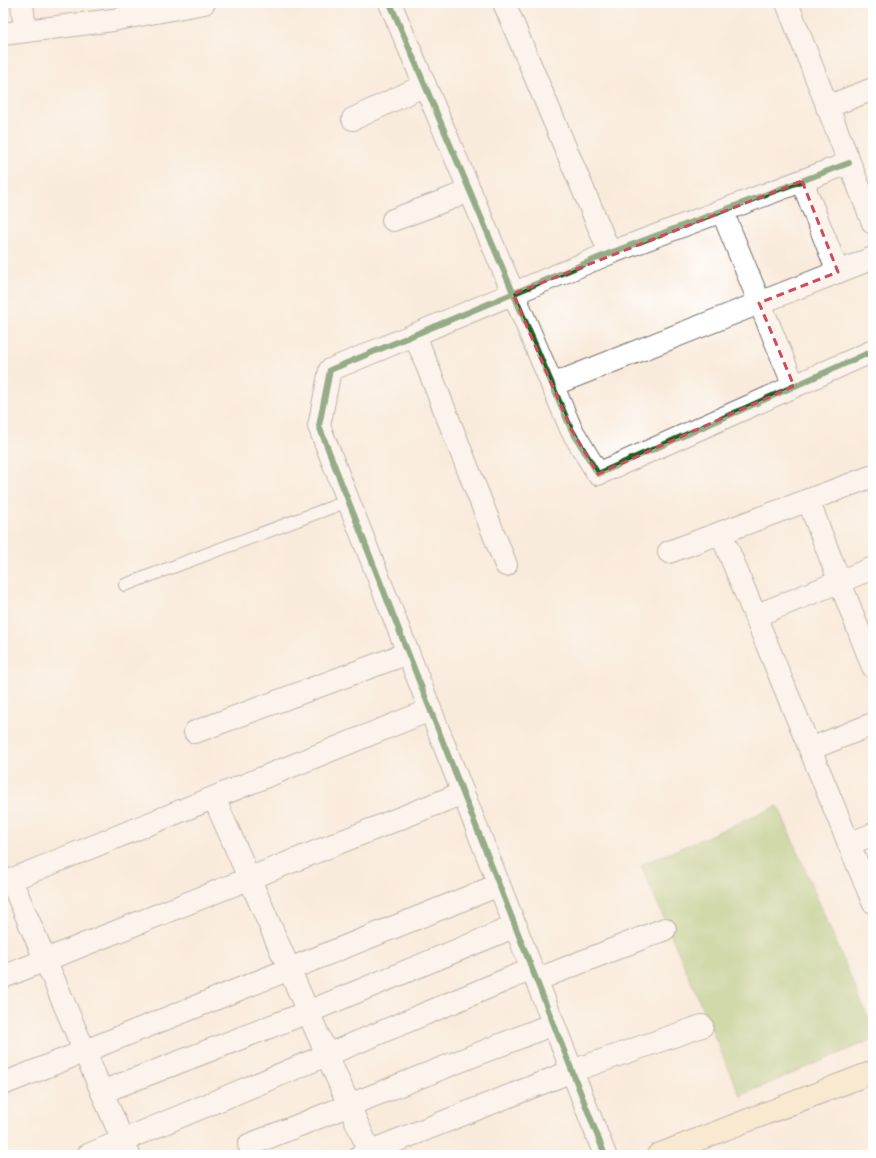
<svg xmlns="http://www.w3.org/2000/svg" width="876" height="1158" viewBox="0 0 876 1158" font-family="Caveat,sans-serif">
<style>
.green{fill:#9fc36d;stroke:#65774c}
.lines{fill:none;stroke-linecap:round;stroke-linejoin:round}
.lane-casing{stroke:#736e69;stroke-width:14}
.street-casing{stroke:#736e69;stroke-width:24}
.secondary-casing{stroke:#736e69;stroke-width:24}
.lane{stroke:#fff;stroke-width:12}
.street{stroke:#fff;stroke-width:22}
.secondary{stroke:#fbe6c4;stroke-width:22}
.cycleway-casing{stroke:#fff;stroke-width:8}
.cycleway{stroke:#1b5e20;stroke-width:6}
.marked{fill:none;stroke:#d1495b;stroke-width:3;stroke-dasharray:8 5;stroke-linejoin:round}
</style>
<rect width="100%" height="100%" fill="#fff"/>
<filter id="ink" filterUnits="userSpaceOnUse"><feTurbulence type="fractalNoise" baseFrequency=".025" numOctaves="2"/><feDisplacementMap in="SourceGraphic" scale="8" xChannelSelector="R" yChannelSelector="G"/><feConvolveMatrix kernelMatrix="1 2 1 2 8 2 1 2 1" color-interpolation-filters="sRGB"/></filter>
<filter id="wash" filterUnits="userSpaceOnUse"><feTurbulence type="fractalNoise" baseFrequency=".012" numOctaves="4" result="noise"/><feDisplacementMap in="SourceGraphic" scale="16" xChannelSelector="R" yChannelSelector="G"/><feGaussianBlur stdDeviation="0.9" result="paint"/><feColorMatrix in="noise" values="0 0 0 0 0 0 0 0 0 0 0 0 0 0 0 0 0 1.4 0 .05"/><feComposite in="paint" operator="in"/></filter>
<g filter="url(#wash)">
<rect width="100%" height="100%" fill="#f9ebdc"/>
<!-- green -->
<polygon class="green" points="778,806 873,1029 873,1039 740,1096 641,865"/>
</g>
<g filter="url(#ink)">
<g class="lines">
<defs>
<polyline id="lane" points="125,585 348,501"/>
<g id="street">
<polyline points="22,3 25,31"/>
<polyline points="390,3 571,429 598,474 873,351"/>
<polyline points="504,3 610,253"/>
<polyline points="787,3 873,223"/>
<polyline points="3,34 113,20 204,3"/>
<polyline points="827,107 873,89"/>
<polyline points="353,119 425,85"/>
<polyline points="802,181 838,272"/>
<polyline points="722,211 794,386"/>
<polyline points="393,220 470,191"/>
<polyline points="415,335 506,565"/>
<polyline points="552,385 873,258"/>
<polyline points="808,500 873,667"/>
<polyline points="721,533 873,902"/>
<polyline points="669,552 873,476"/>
<polyline points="755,616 873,568"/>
<polyline points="195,732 408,653"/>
<polyline points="810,749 873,724"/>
<polyline points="214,798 371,1155"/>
<polyline points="849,844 873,834"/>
<polyline points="11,880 129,1155"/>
<polyline points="3,883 430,710"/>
<polyline points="3,977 463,793"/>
<polyline points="536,980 665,929"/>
<polyline points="3,1084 499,885"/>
<polyline points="102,1092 308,1012 516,926"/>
<polyline points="249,1145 553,1024"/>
<polyline points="88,1155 532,969"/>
<polyline points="361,1155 572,1071 702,1026"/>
<polyline points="605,1155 319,426 330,370 610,253 849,163"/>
</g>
<polyline id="secondary" points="658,1155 873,1072"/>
</defs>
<!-- lane casing -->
<use href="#lane" class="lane-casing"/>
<!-- street casing -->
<use href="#street" class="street-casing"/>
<!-- secondary casing -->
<use href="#secondary" class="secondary-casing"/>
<!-- lane -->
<use href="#lane" class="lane"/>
<!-- street -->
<use href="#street" class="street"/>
<!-- secondary -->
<use href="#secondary" class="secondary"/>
<defs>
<g id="cycleway">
<polyline points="390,3 571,429 598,474 873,351"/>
<polyline points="605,1155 319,426 330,370 610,253 849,163"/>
</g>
</defs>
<!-- cycleway casing -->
<use href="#cycleway" class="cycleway-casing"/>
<!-- cycleway -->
<use href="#cycleway" class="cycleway"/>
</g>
</g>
<!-- marked area -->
<path d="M0 0H876V1158H0ZM 802,181 L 838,272 L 759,303 L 794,386 L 598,474 L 571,429 L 513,294 Z" fill="#f9ebdc" fill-opacity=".55" fill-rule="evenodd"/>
<path class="marked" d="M 802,181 L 838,272 L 759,303 L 794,386 L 598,474 L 571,429 L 513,294 Z"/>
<!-- margin -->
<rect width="876" height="1158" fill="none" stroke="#fff" stroke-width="16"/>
</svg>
